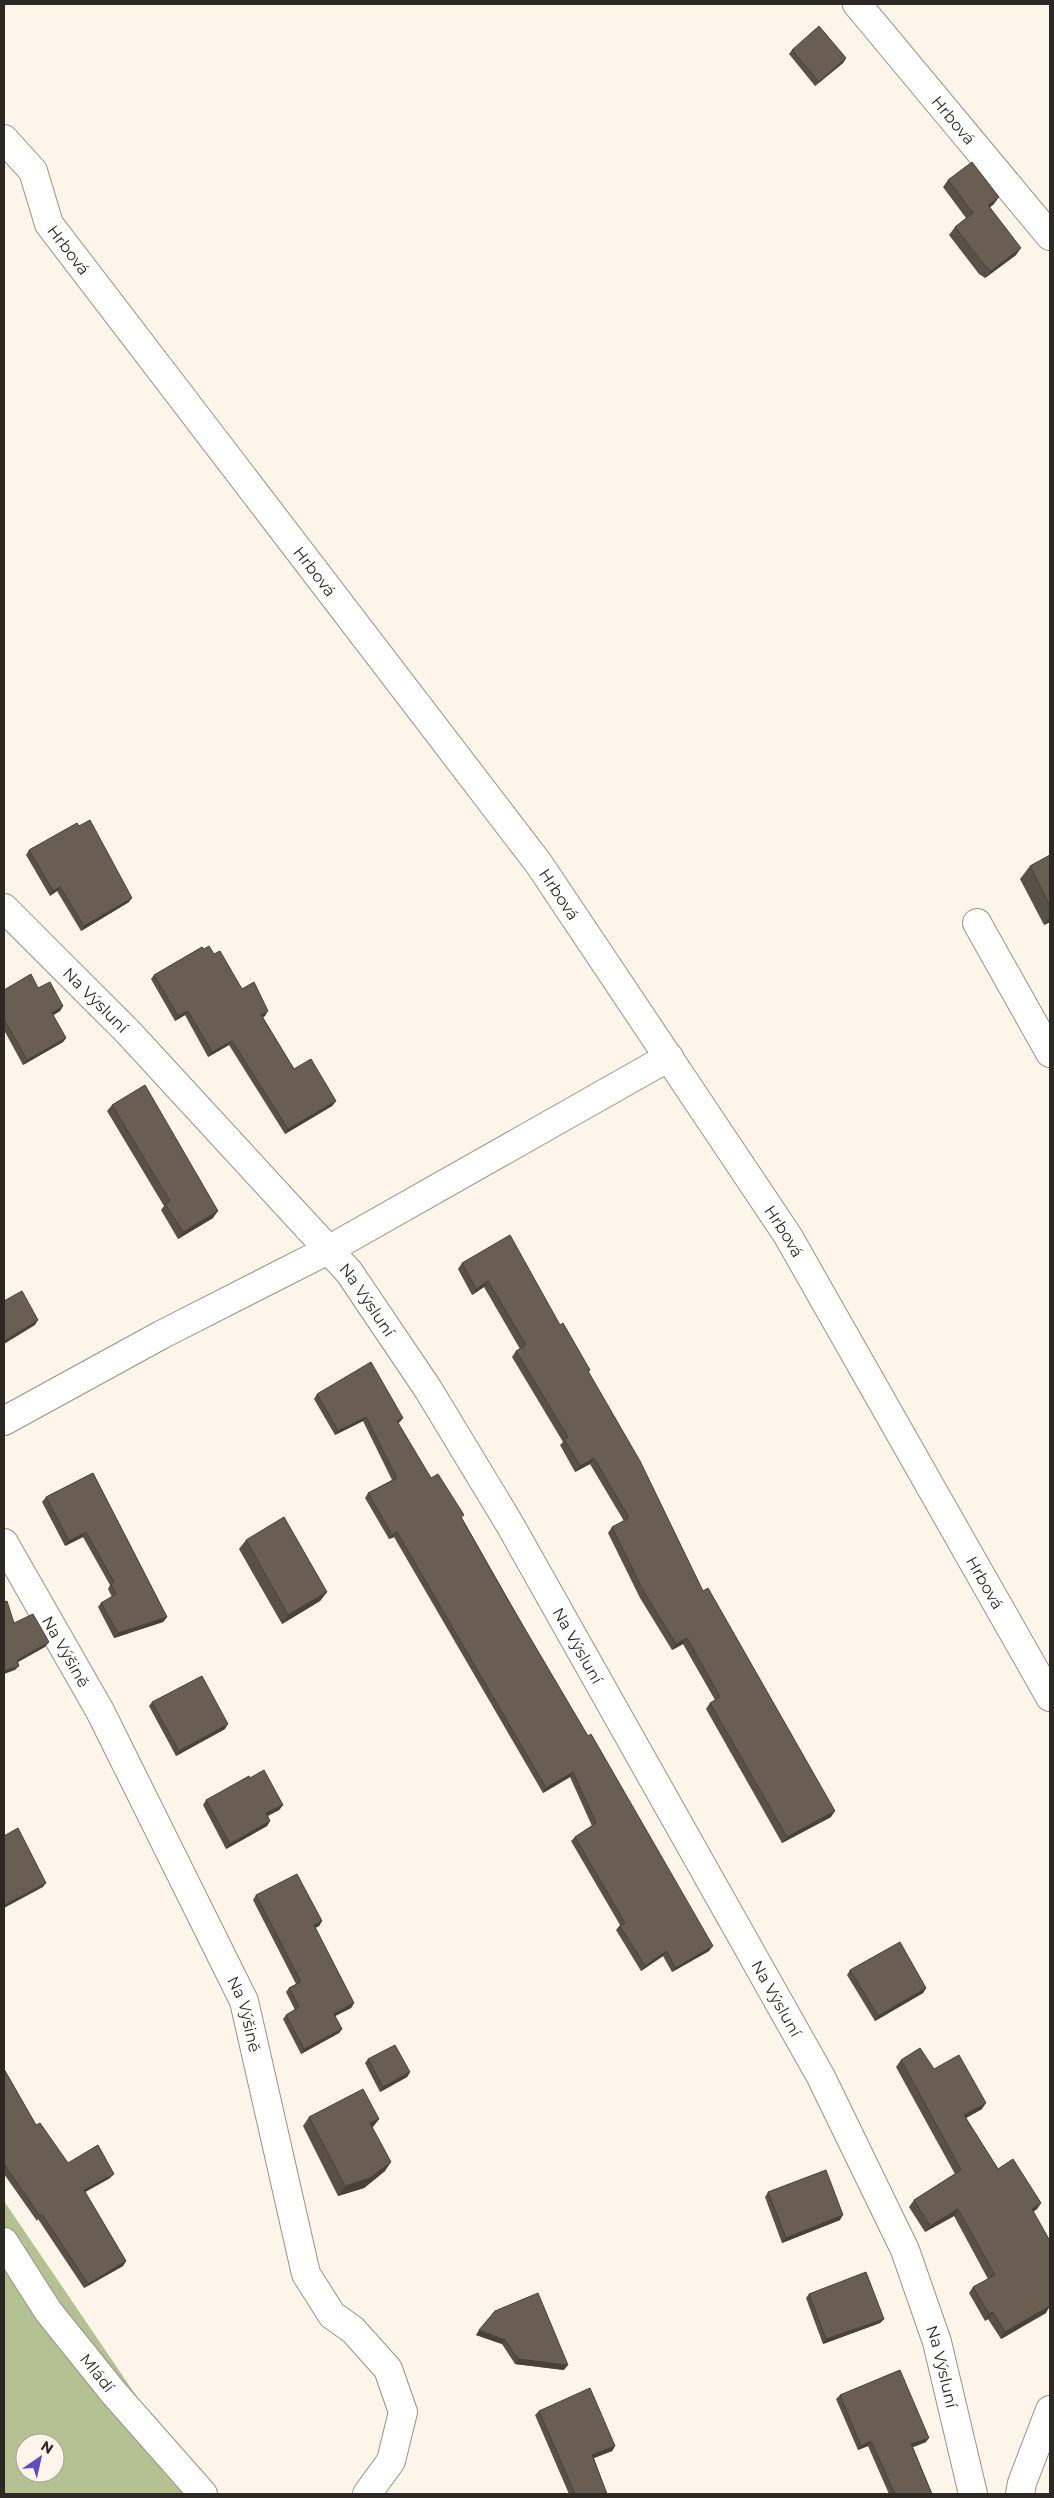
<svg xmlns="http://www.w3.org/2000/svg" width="1054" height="2498" viewBox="0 0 1054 2498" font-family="Montserrat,sans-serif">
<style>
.forest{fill:#b4c293;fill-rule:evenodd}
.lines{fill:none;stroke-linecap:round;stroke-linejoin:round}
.minor-casing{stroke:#9b9184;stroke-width:30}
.minor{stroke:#fff;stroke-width:28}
.wall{fill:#595147}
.shaded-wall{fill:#494239}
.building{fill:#685e52;stroke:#494239}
.labels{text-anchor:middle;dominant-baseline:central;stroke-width:5;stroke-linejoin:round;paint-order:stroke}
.street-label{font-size:16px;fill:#2d2823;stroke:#fef5ea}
</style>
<rect width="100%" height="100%" fill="#fef5ea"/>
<!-- forest -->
<path class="forest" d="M 4,2201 L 203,2494 L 4,2494 ZM 25,2443 L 55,2443 L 55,2473 L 25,2473 Z"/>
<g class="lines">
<defs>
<g id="minor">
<path id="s1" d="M 857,4 L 1050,236"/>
<path id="s2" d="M 4,139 L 33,171 L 49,224 L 539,864 L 788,1236 L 1050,1697"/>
<path id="s3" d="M 4,908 L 128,1032 L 349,1272 L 428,1389 L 509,1523 L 821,2077 L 905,2250 L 937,2342 L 973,2494"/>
<polyline points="977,923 1050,1053"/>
<polyline points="4,1421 161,1335 328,1250 669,1057"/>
<path id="s4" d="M 4,1543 L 100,1711 L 244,2001 L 306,2274 L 332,2315 L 353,2330 L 388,2369 L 403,2412 L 391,2461 L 367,2494"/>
<path id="s5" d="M 4,2242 L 48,2311 L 113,2392 L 203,2494"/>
<polyline points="1020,2494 1022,2483 1050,2410"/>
</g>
</defs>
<!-- minor casing -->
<use href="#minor" class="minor-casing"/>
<!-- minor -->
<use href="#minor" class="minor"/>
</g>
<!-- wall -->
<g class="wall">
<polygon points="792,50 846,58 843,63 815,86 789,54"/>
<polygon points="948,180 994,204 990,207 1016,255 985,278 979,274 949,235 955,227 966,218 943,187"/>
<polygon points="79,826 129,902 81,931 57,891 50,896 26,855 29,850"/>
<polygon points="1050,855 1050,922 1044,925 1020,879 1030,866"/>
<polygon points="204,949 214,954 242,989 265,1016 263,1017 294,1069 336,1101 332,1106 285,1134 229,1045 208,1057 185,1015 175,1021 151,979 154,975"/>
<polygon points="38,988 63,1006 60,1011 53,1015 66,1038 63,1042 23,1065 4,1030 4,990"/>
<polygon points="112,1105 213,1218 178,1239 161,1210 164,1206 107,1111"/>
<polygon points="462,1263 560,1325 590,1370 588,1373 703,1591 831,1817 782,1843 706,1709 710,1703 715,1700 683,1644 672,1650 640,1598 608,1533 612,1527 624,1521 590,1464 575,1472 560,1445 563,1442 512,1357 516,1351 520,1349 484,1287 472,1295 458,1269"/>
<polygon points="317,1394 403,1418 398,1423 431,1478 462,1518 709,1951 672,1972 663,1956 641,1971 616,1930 620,1925 571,1841 575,1837 592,1826 570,1777 543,1793 394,1537 389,1539 365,1498 368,1493 392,1480 363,1421 335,1435 314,1399"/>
<polygon points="93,1473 167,1617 163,1622 114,1638 98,1607 101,1603 112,1597 108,1589 110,1585 83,1537 65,1546 42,1502 46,1497"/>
<polygon points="246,1540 327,1592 320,1601 282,1624 239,1549"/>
<polygon points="152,1702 225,1729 176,1756 149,1706"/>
<polygon points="250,1778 283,1805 279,1810 268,1816 270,1821 267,1826 226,1849 203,1805 206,1800"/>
<polygon points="256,1895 322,1921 319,1926 315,1928 354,2003 351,2008 335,2016 342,2029 339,2033 301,2054 283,2019 286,2015 295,2010 286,1992 289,1988 296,1984 253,1900"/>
<polygon points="850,1970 926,1988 923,1993 875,2021 847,1975"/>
<polygon points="368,2059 410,2072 407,2077 380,2092 365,2063"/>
<polygon points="901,2060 934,2069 982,2109 966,2118 998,2169 1041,2203 1037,2209 1033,2212 1046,2313 1001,2339 988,2319 985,2321 969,2293 973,2287 988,2279 954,2216 925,2232 909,2207 914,2200 955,2174 896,2067"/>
<polygon points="4,2069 36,2125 68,2163 110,2178 85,2192 126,2261 123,2266 84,2288 38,2219 37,2221 4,2174"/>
<polygon points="309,2117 379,2119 372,2128 385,2171 364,2188 338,2196 303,2126"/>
<polygon points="768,2192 840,2220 782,2243 765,2197"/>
<polygon points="809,2294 884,2319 880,2323 823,2344 806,2298"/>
<polygon points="495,2311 564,2370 515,2364 502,2344 476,2335"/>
<polygon points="840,2395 926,2442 913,2447 932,2494 889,2494 868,2446 858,2450 836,2399"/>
<polygon points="539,2411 615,2446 612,2451 594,2458 607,2494 569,2494 535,2415"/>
</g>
<!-- shaded-wall -->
<g class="shaded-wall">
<polygon points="846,58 843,63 815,86 819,82"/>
<polygon points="999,197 994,204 983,213 988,205"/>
<polygon points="1021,248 1016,255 985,278 991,271"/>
<polygon points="60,887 57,891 50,896 53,891"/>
<polygon points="132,898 129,902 81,931 84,926"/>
<polygon points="1050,917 1050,922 1044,925"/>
<polygon points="63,1006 60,1011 49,1018 52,1013"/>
<polygon points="188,1011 185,1015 175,1021 178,1016"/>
<polygon points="268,1011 265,1016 258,1020 261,1015"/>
<polygon points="66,1038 63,1042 23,1065 27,1060"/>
<polygon points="232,1041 229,1045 208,1057 212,1052"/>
<polygon points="336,1101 332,1106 285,1134 288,1129"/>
<polygon points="218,1211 213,1218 178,1239 183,1232"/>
<polygon points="488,1281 484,1287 472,1295 476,1289"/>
<polygon points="38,1320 35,1325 4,1344 4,1341"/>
<polygon points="366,1417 363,1421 335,1435 338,1431"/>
<polygon points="403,1418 400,1422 394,1425 397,1421"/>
<polygon points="594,1458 590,1464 575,1472 580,1466"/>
<polygon points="86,1532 83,1537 65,1546 69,1541"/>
<polygon points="397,1532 394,1537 389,1539 392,1535"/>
<polygon points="327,1592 320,1601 282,1624 288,1615"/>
<polygon points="167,1617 163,1622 114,1638 118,1633"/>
<polygon points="687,1638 683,1644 672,1650 676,1644"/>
<polygon points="49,1642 45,1647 13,1665 17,1660"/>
<polygon points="19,1666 15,1670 4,1674 4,1671"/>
<polygon points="228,1724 225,1729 176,1756 179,1751"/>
<polygon points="573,1772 570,1777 543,1793 546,1788"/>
<polygon points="283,1805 279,1810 263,1818 266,1813"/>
<polygon points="835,1811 831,1817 782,1843 787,1837"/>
<polygon points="270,1821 267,1826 226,1849 230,1844"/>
<polygon points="46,1883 43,1887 4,1908 4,1905"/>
<polygon points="322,1921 319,1926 311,1930 314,1925"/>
<polygon points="713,1946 709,1951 672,1972 675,1968"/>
<polygon points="667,1951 663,1956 641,1971 645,1966"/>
<polygon points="926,1988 923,1993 875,2021 878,2016"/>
<polygon points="354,2003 351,2008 331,2018 334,2014"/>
<polygon points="342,2029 339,2033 301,2054 304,2049"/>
<polygon points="410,2072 407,2077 380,2092 383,2087"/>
<polygon points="986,2103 982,2109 959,2122 964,2115"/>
<polygon points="379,2119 372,2128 370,2123"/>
<polygon points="391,2162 385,2171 364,2188 338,2196 345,2186"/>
<polygon points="114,2174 110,2178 80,2195 84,2190"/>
<polygon points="1041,2203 1037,2209 1027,2216 1032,2209"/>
<polygon points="958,2209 954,2216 925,2232 930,2226"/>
<polygon points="843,2215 840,2220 782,2243 786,2238"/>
<polygon points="126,2261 123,2266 84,2288 88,2284"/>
<polygon points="1050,2306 1046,2313 1001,2339 1005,2332"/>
<polygon points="993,2312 988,2319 985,2321 989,2314"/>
<polygon points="884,2319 880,2323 823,2344 826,2339"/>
<polygon points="479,2330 505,2340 502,2344 476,2335"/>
<polygon points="518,2359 568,2365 564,2370 515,2364"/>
<polygon points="929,2438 926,2442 908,2449 911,2444"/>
<polygon points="871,2441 868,2446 858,2450 861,2446"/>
<polygon points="615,2446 612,2451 589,2460 592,2455"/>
</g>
<!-- building -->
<g class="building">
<polygon points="819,26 846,58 819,82 792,50"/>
<polygon points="972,162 999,197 988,205 1021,248 991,271 985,266 955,227 973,213 948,180"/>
<polygon points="90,820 132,898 84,926 60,887 53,891 29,850 77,823 79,826"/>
<polygon points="1050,855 1050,906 1030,866"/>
<polygon points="209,946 214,954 220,951 242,989 254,982 268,1011 261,1015 294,1069 311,1059 336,1101 288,1129 232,1041 212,1052 188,1011 178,1016 154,975 202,947 204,949"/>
<polygon points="31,974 38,988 50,982 63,1006 52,1013 66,1038 27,1060 4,1019 4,990"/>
<polygon points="145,1085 218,1211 183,1232 165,1204 170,1201 112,1105"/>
<polygon points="510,1235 560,1325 563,1323 590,1370 588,1371 640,1461 703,1591 708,1588 835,1811 787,1837 710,1703 720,1697 687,1638 676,1644 644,1592 612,1527 629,1518 594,1458 580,1466 564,1439 568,1437 516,1351 526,1345 488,1281 476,1289 462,1263"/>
<polygon points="22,1291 38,1320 4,1341 4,1301"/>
<polygon points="371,1362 403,1418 397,1421 431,1478 438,1474 464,1515 461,1517 509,1602 588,1736 591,1734 713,1946 675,1968 667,1951 645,1966 620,1926 625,1923 575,1837 596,1823 573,1772 546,1788 397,1532 392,1535 368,1493 397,1478 366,1417 338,1431 317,1394"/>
<polygon points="93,1473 167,1617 118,1633 101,1603 116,1594 111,1584 114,1582 86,1532 69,1541 46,1497"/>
<polygon points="284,1517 327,1592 288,1615 246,1540"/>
<polygon points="7,1601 14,1623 33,1614 49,1642 17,1660 19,1666 4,1671 4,1602"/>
<polygon points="202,1676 228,1724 179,1751 152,1702"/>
<polygon points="264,1770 283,1805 266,1813 270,1821 230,1844 206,1800 249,1776 250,1778"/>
<polygon points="18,1828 46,1883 4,1905 4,1836"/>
<polygon points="297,1874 322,1921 314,1925 354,2003 334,2014 342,2029 304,2049 286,2015 299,2007 289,1988 301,1982 256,1895"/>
<polygon points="900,1942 926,1988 878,2016 850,1970"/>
<polygon points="395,2045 410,2072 383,2087 368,2059"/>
<polygon points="920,2048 934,2069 959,2055 986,2103 964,2115 998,2169 1013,2159 1041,2203 1032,2209 1050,2241 1050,2306 1005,2332 993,2312 989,2314 973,2287 995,2275 958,2209 930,2226 914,2200 961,2170 901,2060"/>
<polygon points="4,2069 36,2125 40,2123 68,2163 98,2145 114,2174 84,2190 126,2261 88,2284 42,2214 40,2216 4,2164"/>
<polygon points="363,2089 379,2119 370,2123 391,2162 370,2178 345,2186 309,2117"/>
<polygon points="826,2170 843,2215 786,2238 768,2192"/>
<polygon points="866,2272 884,2319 826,2339 809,2294"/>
<polygon points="538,2293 568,2365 518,2359 505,2340 479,2330 495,2311"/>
<polygon points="900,2370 929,2438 911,2444 932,2494 895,2494 871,2441 861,2446 840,2395"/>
<polygon points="590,2388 615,2446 592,2455 607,2494 575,2494 539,2411"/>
</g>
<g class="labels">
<!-- street labels -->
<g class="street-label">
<text stroke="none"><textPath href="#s1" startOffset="151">Hrbová</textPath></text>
<text stroke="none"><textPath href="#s2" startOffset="131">Hrbová</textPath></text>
<text stroke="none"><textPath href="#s2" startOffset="536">Hrbová</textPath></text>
<text stroke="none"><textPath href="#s2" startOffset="941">Hrbová</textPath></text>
<text stroke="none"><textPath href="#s3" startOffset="130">Na Výsluní</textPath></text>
<text stroke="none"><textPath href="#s2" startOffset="1346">Hrbová</textPath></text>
<text stroke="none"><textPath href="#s3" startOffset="535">Na Výsluní</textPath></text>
<text stroke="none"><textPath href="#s2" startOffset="1751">Hrbová</textPath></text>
<text stroke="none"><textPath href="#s3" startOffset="940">Na Výsluní</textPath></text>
<text stroke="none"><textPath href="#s4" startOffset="125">Na Výšině</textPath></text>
<text stroke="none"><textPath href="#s3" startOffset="1345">Na Výsluní</textPath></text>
<text stroke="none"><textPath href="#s4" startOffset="530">Na Výšině</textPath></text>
<text stroke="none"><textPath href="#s3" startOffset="1750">Na Výsluní</textPath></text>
<text stroke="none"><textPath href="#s5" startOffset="161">Mládí</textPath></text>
</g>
</g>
<!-- border -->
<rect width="1054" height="2498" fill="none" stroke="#2d2823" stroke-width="10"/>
<!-- north arrow -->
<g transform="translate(40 2458) rotate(34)"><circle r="24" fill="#fef5ea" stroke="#aaa39a"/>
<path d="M0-4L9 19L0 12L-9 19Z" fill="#5e4dc5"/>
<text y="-8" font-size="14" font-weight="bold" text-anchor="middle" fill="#2d2823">N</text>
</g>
</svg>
